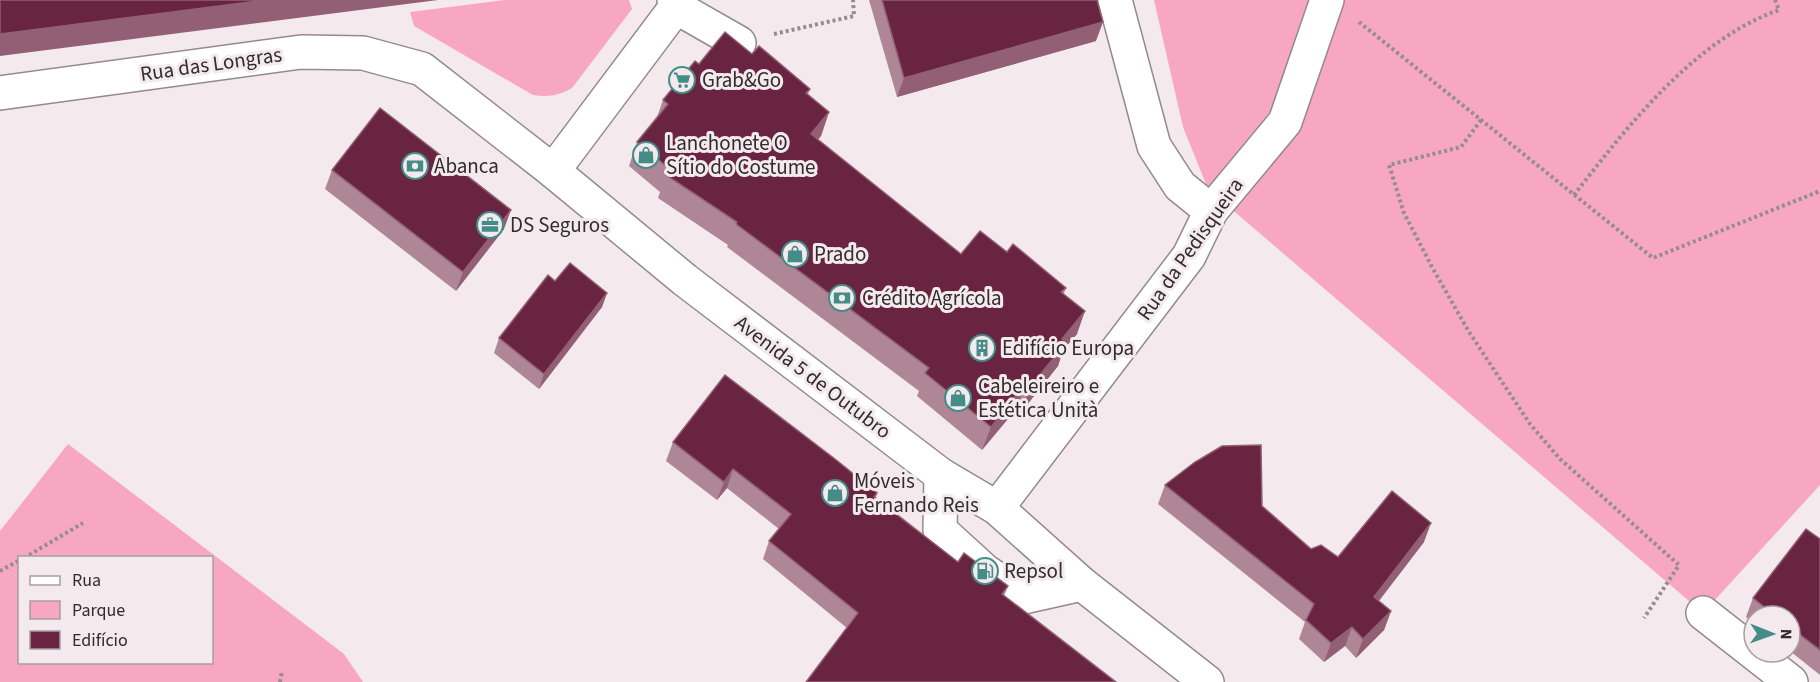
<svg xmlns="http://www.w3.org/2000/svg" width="1820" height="682" viewBox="0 0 1820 682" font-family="'Source Sans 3',sans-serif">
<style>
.green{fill:#f7a7c1;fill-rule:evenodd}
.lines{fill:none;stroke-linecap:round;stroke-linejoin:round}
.minor-casing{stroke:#948a8c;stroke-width:36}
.path{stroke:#948d8f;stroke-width:4;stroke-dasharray:3 3;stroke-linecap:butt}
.minor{stroke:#fff;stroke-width:33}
.wall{fill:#ae8696}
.shaded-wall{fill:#925f74}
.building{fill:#682440;stroke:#925f74;stroke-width:1.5}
.labels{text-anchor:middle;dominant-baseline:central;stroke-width:6;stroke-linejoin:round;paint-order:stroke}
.street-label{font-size:21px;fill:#312d2e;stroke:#f4e9ec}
.poi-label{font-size:21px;fill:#312d2e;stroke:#f4e9ec;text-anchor:start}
</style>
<rect width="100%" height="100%" fill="#f4e9ec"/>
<!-- green -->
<g class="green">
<path d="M 505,0 L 629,0 L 632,9 L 572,88 C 558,96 548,97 533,95 L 414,26 L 410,12 Z"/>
<polygon points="1154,0 1820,0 1820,485 1703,613 1208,189 1183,127"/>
<path d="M 68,444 L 344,654 L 363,682 L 0,682 L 0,531 ZM 20,558 L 212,558 L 212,662 L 20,662 Z"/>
</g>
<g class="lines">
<defs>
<g id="minor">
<polyline points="1115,0 1154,146 1180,186 1211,211"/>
<polyline points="676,7 739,43"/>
<polyline points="0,93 301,52 363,53 422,69 553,171 685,280 941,475 997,508 1082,584 1207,682"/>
<polyline points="553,171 676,7 674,0"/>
<polyline points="941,475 940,530 985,571 1024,597 1082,584"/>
<polyline points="997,508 1189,256 1211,211 1285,122 1327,0"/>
<polyline points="1703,613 1791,682"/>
</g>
</defs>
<!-- minor casing -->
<use href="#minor" class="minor-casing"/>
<!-- path -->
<g class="path">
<polyline points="1359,22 1653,258 1820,191"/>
<polyline points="774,34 854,16 853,0"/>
<polyline points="1481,120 1461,147 1389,165 1404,213 1432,267 1469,332 1530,424 1560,459 1679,565 1644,618"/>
<path d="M 1574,195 C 1627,127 1695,39 1779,10 L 1775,0"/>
<polyline points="24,558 83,523"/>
<polyline points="0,571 20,560"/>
<polyline points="280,682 282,671"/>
</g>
<!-- minor -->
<use href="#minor" class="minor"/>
</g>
<!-- wall -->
<g class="wall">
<polygon points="869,0 1097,0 1096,41 897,97"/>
<polygon points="752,54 810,89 808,94 829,112 821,136 818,139 961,254 1007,252 1066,288 1064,293 1077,334 1063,350 1058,366 1022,411 1017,408 982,450 917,396 919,391 727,247 728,245 658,198 660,192 629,166 637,142 656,120 663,100 699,64"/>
<polygon points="332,170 504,229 456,291 325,189"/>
<polygon points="555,281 607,293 602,307 539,389 494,353 499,338"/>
<polygon points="673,442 877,493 876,497 958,562 1008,586 1004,596 847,628 763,559 769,541 779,529 727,488 717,500 666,461"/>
<polygon points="1165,485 1311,549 1338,557 1424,542 1379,601 1391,611 1384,630 1356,658 1345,646 1324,662 1299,639 1305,622 1158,504"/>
<polygon points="1820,539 1820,675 1790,651 1790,616 1754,616 1754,623 1746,617 1753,598"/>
</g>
<!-- shaded-wall -->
<g class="shaded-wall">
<polygon points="265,0 438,0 0,56 0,34"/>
<polygon points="1103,22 1096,41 897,97 904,78"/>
<polygon points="829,112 821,136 803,157 811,134"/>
<polygon points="511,210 504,229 456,291 463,272"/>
<polygon points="607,293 602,307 539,389 544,374"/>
<polygon points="1085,311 1077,334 1063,350 1058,366 1022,411 1030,387 1062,339"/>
<polygon points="1025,384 1017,408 982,450 991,427"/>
<polygon points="733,469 727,488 717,500 724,482"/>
<polygon points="1431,523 1424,542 1367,616 1374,597"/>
<polygon points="1391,611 1384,630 1356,658 1363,639"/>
<polygon points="1352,627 1345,646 1324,662 1331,643"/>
</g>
<!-- building -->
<g class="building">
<polygon points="0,0 265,0 0,34"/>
<polygon points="882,0 1097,0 1103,22 904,78"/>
<polygon points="725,32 752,54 759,46 810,89 806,93 829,112 811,134 961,254 980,231 1007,252 1013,244 1066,288 1061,292 1085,311 1062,339 1066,343 1030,387 1025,384 991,427 925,373 929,368 736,224 737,222 666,175 671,170 637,142 668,104 663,100 695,61 699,64"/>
<polygon points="380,108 511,210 463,272 332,170"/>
<polygon points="570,263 607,293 544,374 499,338 548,275 555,281"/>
<polygon points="725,375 835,459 877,493 874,497 958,562 964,553 1008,586 1002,594 1116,682 806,682 858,613 769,541 791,514 733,469 724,482 673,442"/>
<polygon points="1261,445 1262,506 1311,549 1321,545 1338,557 1392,491 1431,523 1374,597 1391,611 1363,639 1352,627 1331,643 1306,620 1314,604 1165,485 1195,462 1222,446"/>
<polygon points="1806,529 1820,539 1820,650 1790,627 1790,616 1776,616 1753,598"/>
</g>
<!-- icons -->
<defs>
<symbol id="supermarket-ring" viewBox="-11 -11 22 22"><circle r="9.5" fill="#f4e9ec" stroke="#448c88" stroke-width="1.5"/><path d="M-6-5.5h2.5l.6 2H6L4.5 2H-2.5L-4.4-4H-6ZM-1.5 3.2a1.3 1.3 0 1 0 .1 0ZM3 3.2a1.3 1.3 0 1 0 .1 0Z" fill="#448c88"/></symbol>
<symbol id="shop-ring" viewBox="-11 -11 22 22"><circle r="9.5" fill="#f4e9ec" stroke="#448c88" stroke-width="1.5"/><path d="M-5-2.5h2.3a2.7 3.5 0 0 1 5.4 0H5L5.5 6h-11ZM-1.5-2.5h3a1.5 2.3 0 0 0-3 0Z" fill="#448c88"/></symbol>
<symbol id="bank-ring" viewBox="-11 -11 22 22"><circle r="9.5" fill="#f4e9ec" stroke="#448c88" stroke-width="1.5"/><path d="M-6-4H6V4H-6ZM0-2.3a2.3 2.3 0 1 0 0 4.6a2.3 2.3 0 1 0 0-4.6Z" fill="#448c88"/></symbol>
<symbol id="office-ring" viewBox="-11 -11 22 22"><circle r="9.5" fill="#f4e9ec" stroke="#448c88" stroke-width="1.5"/><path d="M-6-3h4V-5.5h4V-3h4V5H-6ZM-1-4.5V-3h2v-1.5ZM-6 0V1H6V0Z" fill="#448c88"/></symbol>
<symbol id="building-ring" viewBox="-11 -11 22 22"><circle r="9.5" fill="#f4e9ec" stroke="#448c88" stroke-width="1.5"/><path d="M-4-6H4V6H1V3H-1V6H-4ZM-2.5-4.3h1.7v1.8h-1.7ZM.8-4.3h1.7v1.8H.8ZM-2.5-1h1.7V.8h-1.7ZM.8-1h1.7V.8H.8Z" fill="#448c88"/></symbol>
<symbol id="fuel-ring" viewBox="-11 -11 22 22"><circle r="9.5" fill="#f4e9ec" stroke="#448c88" stroke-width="1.5"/><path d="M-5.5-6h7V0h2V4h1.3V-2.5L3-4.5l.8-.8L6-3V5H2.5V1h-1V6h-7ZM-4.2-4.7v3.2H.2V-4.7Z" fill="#448c88"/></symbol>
</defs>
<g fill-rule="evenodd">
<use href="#supermarket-ring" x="667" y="65" width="30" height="30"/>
<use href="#shop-ring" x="631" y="140" width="30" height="30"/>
<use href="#bank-ring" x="400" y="151" width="30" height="30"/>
<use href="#office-ring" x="475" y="210" width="30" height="30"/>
<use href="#shop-ring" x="780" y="239" width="30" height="30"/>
<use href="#bank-ring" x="827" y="283" width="30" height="30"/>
<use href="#building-ring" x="967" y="333" width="30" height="30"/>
<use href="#shop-ring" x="943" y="383" width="30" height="30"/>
<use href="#shop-ring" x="820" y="478" width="30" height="30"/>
<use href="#fuel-ring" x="970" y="556" width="30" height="30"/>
</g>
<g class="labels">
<!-- street labels -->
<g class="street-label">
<text transform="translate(211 64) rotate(-8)">Rua das Longras</text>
<text transform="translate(1190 249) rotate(-55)">Rua da Pedisqueira</text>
<text transform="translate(813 377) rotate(37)">Avenida 5 de Outubro</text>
</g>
<!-- poi labels -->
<g class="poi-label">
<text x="702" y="80">Grab&amp;Go</text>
<text x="666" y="143">Lanchonete O<tspan x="666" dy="24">Sítio do Costume</tspan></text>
<text x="434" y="166">Abanca</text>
<text x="510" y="225">DS Seguros</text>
<text x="814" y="254">Prado</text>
<text x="862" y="298">Crédito Agrícola</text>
<text x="1002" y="348">Edifício Europa</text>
<text x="978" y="386">Cabeleireiro e<tspan x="978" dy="24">Estética Unità</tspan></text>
<text x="854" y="481">Móveis<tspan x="854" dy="24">Fernando Reis</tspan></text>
<text x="1004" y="571">Repsol</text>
</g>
</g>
<!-- legend -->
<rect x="18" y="556" width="195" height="108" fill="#f4e9ec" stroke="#a69ea0" stroke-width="1.5"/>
<rect x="30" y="576" width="30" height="9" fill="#ffffff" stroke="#a69ea0" stroke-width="1.5"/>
<text x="72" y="586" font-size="18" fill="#312d2e">Rua</text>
<rect x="30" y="601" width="30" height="18" fill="#f7a7c1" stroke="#a69ea0" stroke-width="1.5"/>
<text x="72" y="616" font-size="18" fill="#312d2e">Parque</text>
<rect x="30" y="631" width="30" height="18" fill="#682440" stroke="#a69ea0" stroke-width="1.5"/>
<text x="72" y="646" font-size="18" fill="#312d2e">Edifício</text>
<!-- north arrow -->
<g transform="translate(1772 634) rotate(91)"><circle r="28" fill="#f4e9ec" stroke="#a69ea0" stroke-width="1.5"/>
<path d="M0-4.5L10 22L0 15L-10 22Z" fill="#448c88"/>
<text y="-9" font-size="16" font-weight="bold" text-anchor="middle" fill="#312d2e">N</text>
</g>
</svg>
